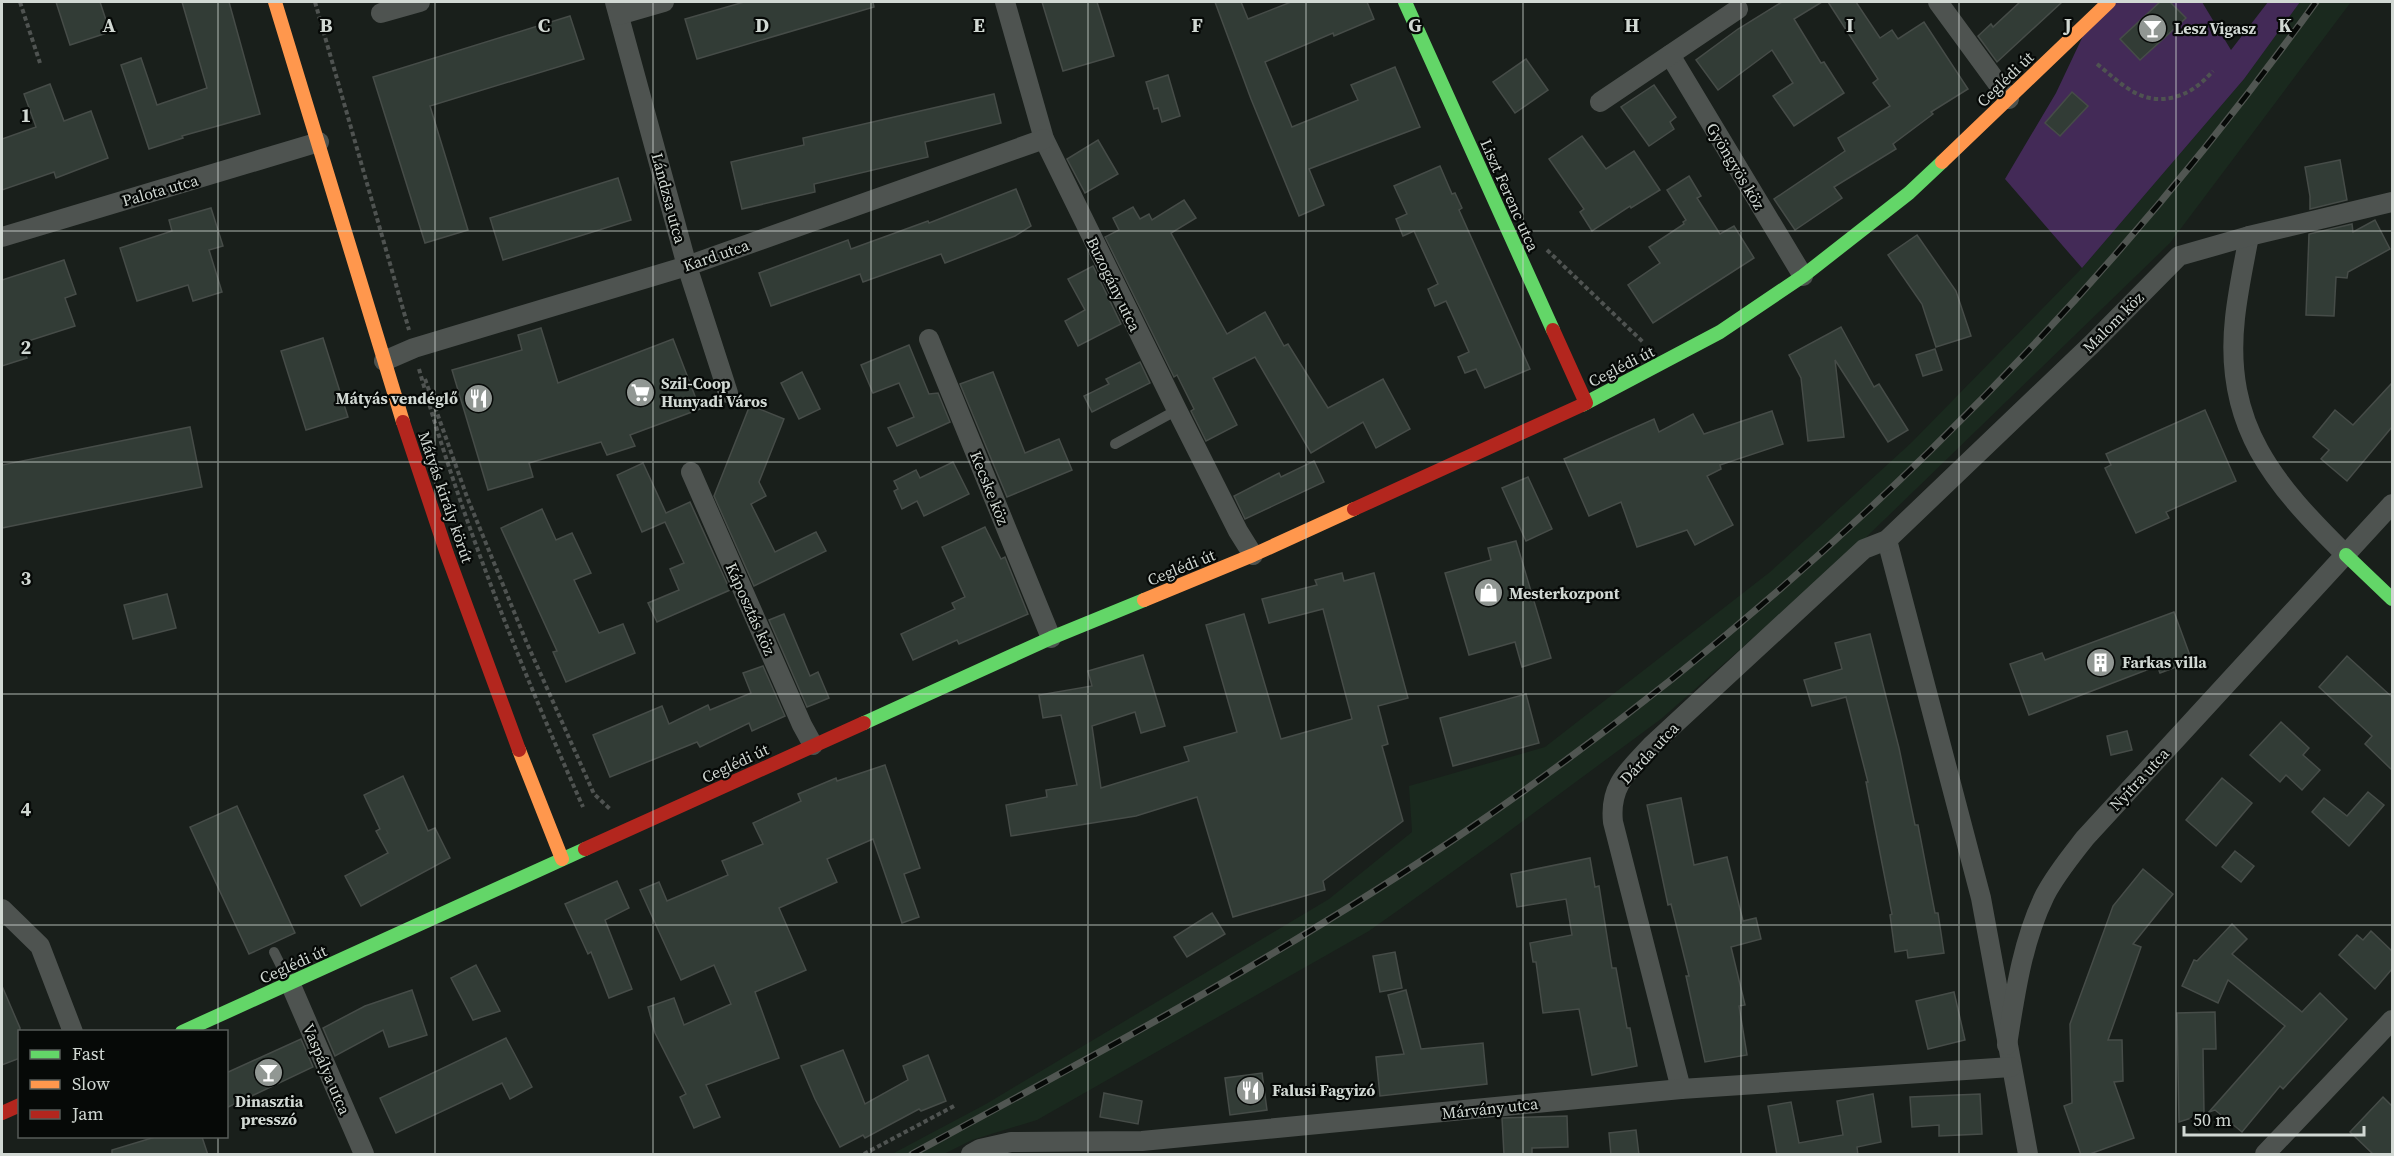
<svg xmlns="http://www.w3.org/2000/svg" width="2394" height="1156" viewBox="0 0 2394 1156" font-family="'Source Serif 4',serif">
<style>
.built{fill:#1a291e}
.green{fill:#432a57}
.building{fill:#323c36;stroke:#464c48;stroke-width:1.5}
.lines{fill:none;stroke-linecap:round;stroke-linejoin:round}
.path{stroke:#4f5351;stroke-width:4;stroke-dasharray:4.5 3;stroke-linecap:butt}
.lane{stroke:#4e5350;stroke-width:10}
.street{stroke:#4e5350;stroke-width:20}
.fast{stroke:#63d668;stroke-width:14}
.slow{stroke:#ff974d;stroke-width:14}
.jam{stroke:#b3261e;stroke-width:14}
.rail-casing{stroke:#515652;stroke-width:7}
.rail{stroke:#060907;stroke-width:4.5;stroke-dasharray:14;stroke-linecap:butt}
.grid{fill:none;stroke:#d1d8d3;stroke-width:1.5;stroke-opacity:0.55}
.labels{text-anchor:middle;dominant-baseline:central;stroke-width:4.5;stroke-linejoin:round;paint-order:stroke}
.poi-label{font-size:16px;font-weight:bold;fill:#d1d8d3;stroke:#060907;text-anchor:start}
.street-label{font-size:16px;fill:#d1d8d3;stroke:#060907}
.grid-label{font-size:20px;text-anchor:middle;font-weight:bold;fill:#d1d8d3;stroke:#060907;stroke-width:4.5;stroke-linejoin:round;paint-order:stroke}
</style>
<rect width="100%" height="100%" fill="#191f1b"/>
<!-- built -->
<polygon class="built" points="2300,2 2351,2 2170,243 1854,549 1661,719 1500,838 1369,931 1037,1120 972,1140 944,1154 892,1154 986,1104 1329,899 1412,832 1409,786 1545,747 1770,572 1912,442 2082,268 2244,79"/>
<!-- green -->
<polygon class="green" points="2099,2 2202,2 2231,50 2268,2 2300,2 2244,79 2082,268 2005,179 2056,93"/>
<!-- building -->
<g class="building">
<polygon points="56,2 100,2 110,32 70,45"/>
<polygon points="182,2 229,2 260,114 182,136 183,138 149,149 121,65 141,58 157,105 207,88"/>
<polygon points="744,2 873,2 874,7 697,59 685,19"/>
<polygon points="1042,2 1097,2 1114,56 1063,71"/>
<polygon points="1215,2 1241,2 1248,19 1291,2 1367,2 1374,19 1334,36 1333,33 1265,62 1292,127 1358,100 1351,85 1395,67 1420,127 1309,169 1324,205 1299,216 1251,99"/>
<polygon points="1782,2 1822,2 1794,19 1821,63 1824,62 1844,93 1794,126 1773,96 1793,83 1772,50 1718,90 1696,60 1738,29"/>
<polygon points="1828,2 1856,2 1880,38 1892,30 1898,39 1924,22 1968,89 1931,112 1933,114 1893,144 1896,149 1834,187 1842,198 1795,230 1774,199 1845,151 1838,138 1890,106 1873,83 1878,79"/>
<polygon points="2020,2 2062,2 1997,62 1978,36 1991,24 1993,27"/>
<polygon points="2160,2 2170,2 2186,18 2140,60 2120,39"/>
<polygon points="570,16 584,59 430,106 468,230 425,243 373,77"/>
<polygon points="1526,59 1548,90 1515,113 1493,82"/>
<polygon points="1168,75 1180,116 1162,122 1158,108 1154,109 1146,82"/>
<polygon points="50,84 64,121 91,111 108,158 56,178 54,172 2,190 2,139 36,127 24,94"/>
<polygon points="1654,85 1676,117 1670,122 1674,129 1649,146 1621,107"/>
<polygon points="2072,92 2088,106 2060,136 2045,123"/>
<polygon points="994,94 1001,123 925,142 928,157 814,184 815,192 742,209 731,162 804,145 803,138"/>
<polygon points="1582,136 1606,169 1634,151 1660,190 1631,208 1630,206 1592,231 1580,212 1584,209 1549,159"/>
<polygon points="1098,140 1118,174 1085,193 1067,159"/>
<polygon points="2340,160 2347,200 2310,209 2310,196 2305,167"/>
<polygon points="1440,166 1452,194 1455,193 1462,208 1459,210 1530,369 1485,388 1476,369 1465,373 1458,357 1469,352 1446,301 1435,306 1428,289 1438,284 1414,231 1403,236 1396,219 1407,214 1394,186"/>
<polygon points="1689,176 1701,196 1697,198 1720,234 1734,226 1754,258 1653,323 1628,285 1660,263 1649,247 1684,224 1683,222 1686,220 1667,190"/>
<polygon points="618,178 631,220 503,260 490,218"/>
<polygon points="1016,189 1031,226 1015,236 945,263 941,254 863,282 860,274 771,306 759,273 848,240 851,249 928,221 929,223"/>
<polygon points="1184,200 1196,218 1171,233 1227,334 1265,312 1284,346 1288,344 1328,408 1383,379 1410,429 1376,448 1363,422 1311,453 1255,357 1213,378 1237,425 1206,441 1191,411 1194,409 1177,375 1174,377 1105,237 1119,230 1113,218 1133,207 1140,219 1149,214 1152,220"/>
<polygon points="211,208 223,246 209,250 222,292 193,301 188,285 137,301 120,248 172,231 169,220"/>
<polygon points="2375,220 2390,249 2348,272 2347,278 2336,277 2334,316 2306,315 2309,234 2352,224 2353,232"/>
<polygon points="1917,235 1956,291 1971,336 1936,347 1922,304 1888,255"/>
<polygon points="64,260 76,294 65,298 75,326 22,343 27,358 2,366 2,280"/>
<polygon points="1093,266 1121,324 1078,346 1065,321 1085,310 1068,279"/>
<polygon points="1841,327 1874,387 1879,384 1908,430 1888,442 1835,360 1844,437 1808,441 1801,378 1789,355"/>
<polygon points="541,328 558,383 673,339 700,409 630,435 635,446 607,455 601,442 529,463 533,477 488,490 452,370 522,350 518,335"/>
<polygon points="323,338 348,417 306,430 281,351"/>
<polygon points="909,345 929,394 938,393 950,422 897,446 888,428 914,417 899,383 873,393 861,365"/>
<polygon points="1935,349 1942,370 1923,376 1916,355"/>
<polygon points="1140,362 1150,383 1092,412 1084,396 1109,384 1106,379"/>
<polygon points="802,372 820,409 799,419 781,383"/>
<polygon points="993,372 1025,453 1059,439 1072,470 1007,497 960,384"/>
<polygon points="2392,383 2392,427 2347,481 2321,459 2329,450 2313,437 2335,410 2353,425"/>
<polygon points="750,405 784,419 759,482 766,496 751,504 775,552 816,532 826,551 754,586 714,496"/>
<polygon points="2205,410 2236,481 2166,512 2169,518 2136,533 2105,468 2111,465 2106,454"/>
<polygon points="1772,411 1783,444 1720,465 1721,469 1707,476 1733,525 1695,545 1687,530 1637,547 1621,502 1589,516 1564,459 1654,419 1659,432 1693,414 1704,434"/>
<polygon points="190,427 202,487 2,528 2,465"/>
<polygon points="1314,461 1324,482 1245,519 1234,496 1279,473 1281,477"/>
<polygon points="953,462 969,494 924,516 917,501 902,509 894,491 898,489 894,481 916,470 920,478"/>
<polygon points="643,463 666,513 690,502 730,590 657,622 648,603 679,590 670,569 684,563 665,522 642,532 617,475"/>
<polygon points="1528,477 1552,529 1526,541 1502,488"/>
<polygon points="542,509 556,540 572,533 591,573 574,580 599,633 623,624 635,653 566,682 553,652 557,651 501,528"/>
<polygon points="985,527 1001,559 1005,557 1028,614 959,644 957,640 913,660 901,634 955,609 952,603 965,597 942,547"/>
<polygon points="1516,541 1551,658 1522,667 1515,642 1469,655 1445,573 1491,560 1488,548"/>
<polygon points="1342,573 1344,581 1374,573 1408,698 1378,706 1388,744 1382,746 1403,821 1323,881 1325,890 1233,917 1197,797 1136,816 1011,836 1006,805 1047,797 1046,790 1077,785 1061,715 1043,718 1039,695 1092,686 1088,671 1143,655 1165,726 1141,733 1135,712 1092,726 1101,788 1189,761 1184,747 1237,732 1206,625 1244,614 1281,739 1352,719 1323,609 1269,623 1262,599 1317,585 1315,580"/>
<polygon points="167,594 176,628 133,639 124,605"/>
<polygon points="2174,612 2192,661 2160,673 2157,666 2029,715 2010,664 2042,653 2045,660"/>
<polygon points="784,614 810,676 818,672 829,698 807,707 769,620"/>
<polygon points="1870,634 1899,748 1915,825 1918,825 1935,913 1938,913 1944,953 1908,958 1907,950 1895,952 1890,915 1892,914 1866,782 1868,782 1846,697 1812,706 1804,680 1842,669 1835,643"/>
<polygon points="2347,656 2392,697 2392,770 2365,744 2372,736 2319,687"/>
<polygon points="763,666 785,716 752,731 749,723 700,747 697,742 610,777 593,735 662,706 669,724 708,705 710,710 751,693 743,673"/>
<polygon points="1526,694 1539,743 1453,766 1440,718"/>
<polygon points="2281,722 2309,748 2303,755 2320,770 2302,790 2286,775 2280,782 2250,755"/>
<polygon points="2127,731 2132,750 2111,755 2107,736"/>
<polygon points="885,765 920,868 904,874 919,917 902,923 873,839 827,859 837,882 779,908 806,970 755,992 779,1058 706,1085 720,1117 694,1128 680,1097 686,1094 655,1033 648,1007 674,998 684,1025 731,1004 714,965 681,980 640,890 659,882 667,901 728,875 722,861 763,844 753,823 801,801 798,794 836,778 837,781"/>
<polygon points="403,776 428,831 435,828 450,858 361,906 345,876 388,853 376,831 380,829 364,795"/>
<polygon points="2222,778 2252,803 2216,846 2186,820"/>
<polygon points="2368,792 2384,805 2349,846 2312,812 2324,798 2347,816"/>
<polygon points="1681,798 1694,865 1727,857 1743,921 1756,918 1761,939 1731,947 1745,1005 1739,1006 1747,1055 1705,1062 1686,976 1689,976 1671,904 1668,905 1647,805"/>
<polygon points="237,806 295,933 249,954 190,827"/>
<polygon points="2235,851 2254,866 2241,882 2222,867"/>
<polygon points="1590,858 1595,887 1599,886 1612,968 1616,968 1627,1028 1630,1028 1637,1066 1592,1075 1579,1009 1543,1013 1536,962 1533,962 1530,943 1572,935 1566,899 1517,907 1511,874"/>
<polygon points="2143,869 2173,894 2133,944 2141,947 2108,1040 2122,1040 2123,1081 2114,1082 2134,1138 2087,1155 2081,1155 2064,1106 2072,1103 2070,1024 2113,906"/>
<polygon points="617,881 629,908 605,920 632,989 609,998 591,952 588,954 565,904"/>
<polygon points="1212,913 1225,934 1187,957 1174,937"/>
<polygon points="2232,924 2247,939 2232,954 2302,1012 2320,993 2347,1019 2283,1089 2280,1086 2242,1132 2215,1110 2209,1112 2285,1026 2228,980 2218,1003 2182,986 2194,960 2197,961"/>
<polygon points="2371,931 2392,951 2392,969 2375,989 2339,955 2357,935 2363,940"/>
<polygon points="1395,952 1402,988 1380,992 1373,956"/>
<polygon points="476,965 500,1011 473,1020 451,978"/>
<polygon points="2,986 20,1028 20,1058 2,1065"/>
<polygon points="412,990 427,1035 389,1047 383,1030 335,1056 323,1028 365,1006"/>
<polygon points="1406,990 1421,1049 1483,1043 1487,1084 1380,1096 1376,1057 1404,1054 1388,995"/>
<polygon points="1954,992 1965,1040 1928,1049 1916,1001"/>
<polygon points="2215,1012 2216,1049 2203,1049 2204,1114 2179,1122 2177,1013"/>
<polygon points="506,1038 532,1087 510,1099 502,1083 396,1133 380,1098"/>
<polygon points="301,1039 313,1067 226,1108 226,1073"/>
<polygon points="843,1050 865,1104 908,1080 903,1066 928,1055 946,1101 921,1111 919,1109 865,1138 863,1135 840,1147 815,1099 801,1066"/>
<polygon points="1262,1073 1267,1110 1230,1115 1225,1078"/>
<polygon points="1104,1093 1142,1101 1138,1124 1100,1117"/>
<polygon points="1873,1094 1881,1142 1857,1147 1858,1155 1777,1155 1768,1106 1791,1102 1799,1143 1843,1135 1837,1101"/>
<polygon points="1980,1094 1982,1134 1939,1136 1939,1125 1912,1127 1910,1097"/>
<polygon points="2383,1097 2392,1106 2392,1155 2374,1155 2350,1132"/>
<polygon points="1567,1116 1568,1147 1532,1148 1532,1155 1504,1155 1502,1118"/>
<polygon points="1636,1130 1639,1155 1611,1155 1609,1133"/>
<polygon points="155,1137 202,1137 208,1155 112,1155 112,1150"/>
</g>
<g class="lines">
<!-- path -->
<g class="path">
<polyline points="20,2 40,63"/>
<polyline points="315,2 409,330"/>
<path d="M 2097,64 C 2122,84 2141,106 2175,97 C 2192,92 2202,83 2213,71"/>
<polyline points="1547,250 1644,343"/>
<path d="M 419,369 C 461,518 520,666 583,807"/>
<polyline points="425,379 467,497 526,641 594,794 610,809"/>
<polyline points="864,1154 954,1106"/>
</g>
<!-- lane -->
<g class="lane">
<polyline points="1115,444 1177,410"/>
<polyline points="274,952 289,982"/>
</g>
<!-- street -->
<g class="street">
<polyline points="615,2 687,266 728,393"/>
<polyline points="1005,2 1044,139 1177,410 1238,531 1253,555"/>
<polyline points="1938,2 2009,99"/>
<polyline points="381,13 420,2"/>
<polyline points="619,15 664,2"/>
<polyline points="1670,55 1803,276"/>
<polyline points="1600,102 1738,9"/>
<path d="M 2249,236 C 2244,263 2238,290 2235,318 C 2223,426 2274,484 2346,555"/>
<polyline points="2,237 319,142"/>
<polyline points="929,339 1051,638"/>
<polyline points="384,361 414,348 687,266 1044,139"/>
<polyline points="691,472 802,725 813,745"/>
<polyline points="1887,540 1981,898 2028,1154"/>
<polyline points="2,909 40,946 73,1032"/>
<polyline points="290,983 364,1154"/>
<path d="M 2007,1045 C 2015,994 2022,942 2045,895 C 2056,874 2071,856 2085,838 L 2392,504"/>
<path d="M 1681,1089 L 1613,822 C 1609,785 1629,770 1652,745 L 1864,549 L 1887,540 L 2092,344 L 2179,256 L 2249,236 L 2392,202"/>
<polyline points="971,1154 980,1149 1011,1142 1142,1141 1681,1089 2011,1067"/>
<polyline points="2265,1154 2392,1020"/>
</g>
<!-- fast -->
<g class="fast">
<polyline points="1405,2 1553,330"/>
<polyline points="1582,405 1720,332 1803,276 1909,193 1942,162"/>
<polyline points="2346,555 2392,599"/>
<polyline points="864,723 1051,638 1144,600"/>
<polyline points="182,1032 585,849"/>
</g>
<!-- slow -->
<g class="slow">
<polyline points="275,2 403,422"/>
<polyline points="1942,162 2109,2"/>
<polyline points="1144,600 1253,555 1354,509"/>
<polyline points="519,750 562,859"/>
</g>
<!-- jam -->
<g class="jam">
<polyline points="1553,330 1586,403"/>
<polyline points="403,422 447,554 519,750"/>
<polyline points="1354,509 1582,405"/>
<polyline points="585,849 864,723"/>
<polyline points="2,1113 20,1105"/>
</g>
<defs>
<path id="rail" d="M 912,1154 C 1101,1052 1292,950 1469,829 C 1797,605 2084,324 2316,2"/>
</defs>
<!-- rail casing -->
<use href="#rail" class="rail-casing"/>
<!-- rail -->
<use href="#rail" class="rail"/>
</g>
<!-- grid -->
<path class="grid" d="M 218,2 L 218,1032M 435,2 L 435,1154M 653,2 L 653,1154M 871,2 L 871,1154M 1088,2 L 1088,1154M 1306,2 L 1306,1154M 1523,2 L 1523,1154M 1741,2 L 1741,1154M 1959,2 L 1959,1154M 2176,2 L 2176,1154M 2,231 L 2392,231M 2,462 L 2392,462M 2,694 L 2392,694M 2,925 L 2392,925M 218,1136 L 218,1154"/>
<!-- icons -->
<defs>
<symbol id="bar-disc" viewBox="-11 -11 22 22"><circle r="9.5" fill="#919793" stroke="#060907"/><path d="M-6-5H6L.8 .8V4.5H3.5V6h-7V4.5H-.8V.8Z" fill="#fff"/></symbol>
<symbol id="supermarket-disc" viewBox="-11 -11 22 22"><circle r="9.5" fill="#919793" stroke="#060907"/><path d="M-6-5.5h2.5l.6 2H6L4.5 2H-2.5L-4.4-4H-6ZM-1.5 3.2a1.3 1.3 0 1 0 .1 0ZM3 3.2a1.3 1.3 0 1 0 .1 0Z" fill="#fff"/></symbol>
<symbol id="restaurant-disc" viewBox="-11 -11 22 22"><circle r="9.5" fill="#919793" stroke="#060907"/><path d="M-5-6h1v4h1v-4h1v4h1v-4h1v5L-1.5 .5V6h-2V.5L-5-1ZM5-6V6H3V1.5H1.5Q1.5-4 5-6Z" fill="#fff"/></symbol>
<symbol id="shop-disc" viewBox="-11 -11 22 22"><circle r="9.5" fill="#919793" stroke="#060907"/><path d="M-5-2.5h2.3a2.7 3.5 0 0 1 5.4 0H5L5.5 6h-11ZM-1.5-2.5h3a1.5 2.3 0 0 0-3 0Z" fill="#fff"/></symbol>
<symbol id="building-disc" viewBox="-11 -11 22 22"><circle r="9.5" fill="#919793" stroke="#060907"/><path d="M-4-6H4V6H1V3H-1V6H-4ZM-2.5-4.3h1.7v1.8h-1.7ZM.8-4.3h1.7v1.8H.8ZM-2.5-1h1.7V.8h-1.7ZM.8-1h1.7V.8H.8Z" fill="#fff"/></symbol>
</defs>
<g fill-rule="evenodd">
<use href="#bar-disc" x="2136" y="12" width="33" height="33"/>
<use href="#supermarket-disc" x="624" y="376" width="33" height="33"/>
<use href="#restaurant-disc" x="462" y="382" width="33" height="33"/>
<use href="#shop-disc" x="1472" y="576" width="33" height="33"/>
<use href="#building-disc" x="2084" y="646" width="33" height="33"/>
<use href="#bar-disc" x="252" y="1056" width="33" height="33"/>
<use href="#restaurant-disc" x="1234" y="1074" width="33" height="33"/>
</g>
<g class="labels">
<!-- poi labels -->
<g class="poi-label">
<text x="2174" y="28">Lesz Vigasz</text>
<text x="661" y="383">Szil-Coop<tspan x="661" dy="18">Hunyadi Város</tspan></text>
<text x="458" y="398" text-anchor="end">Mátyás vendéglő</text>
<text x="1509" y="593">Mesterkozpont</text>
<text x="2122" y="662">Farkas villa</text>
<text x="1272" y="1090">Falusi Fagyizó</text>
<text x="269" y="1101" text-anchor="middle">Dinasztia<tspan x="269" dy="18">presszó</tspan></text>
</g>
<!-- street labels -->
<g class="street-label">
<text transform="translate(2005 79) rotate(-44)">Ceglédi út</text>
<text transform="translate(1736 166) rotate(59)">Gyöngyös köz</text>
<text transform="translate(160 190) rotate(-16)">Palota utca</text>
<text transform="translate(1510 195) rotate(66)">Liszt Ferenc utca</text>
<text transform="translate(669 198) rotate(75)">Lándzsa utca</text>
<text transform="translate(716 255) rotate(-19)">Kard utca</text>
<text transform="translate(1114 284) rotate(64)">Buzogány utca</text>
<text transform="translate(2113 322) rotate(-45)">Malom köz</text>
<text transform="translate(1621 366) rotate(-27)">Ceglédi út</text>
<text transform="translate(990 488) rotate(68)">Kecske köz</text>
<text transform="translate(446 497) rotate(71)">Mátyás király körút</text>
<text transform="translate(1181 567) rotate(-22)">Ceglédi út</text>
<text transform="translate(751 609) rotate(66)">Káposztás köz</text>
<text transform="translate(1649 753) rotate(-47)">Dárda utca</text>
<text transform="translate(735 763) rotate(-25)">Ceglédi út</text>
<text transform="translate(2139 779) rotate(-47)">Nyitra utca</text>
<text transform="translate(293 964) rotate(-24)">Ceglédi út</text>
<text transform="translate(327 1069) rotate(67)">Vaspálya utca</text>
<text transform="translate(1490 1108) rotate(-6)">Márvány utca</text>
</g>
</g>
<g class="grid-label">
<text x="109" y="32">A</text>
<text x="326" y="32">B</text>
<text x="544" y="32">C</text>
<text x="762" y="32">D</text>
<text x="979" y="32">E</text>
<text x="1197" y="32">F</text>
<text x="1415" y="32">G</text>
<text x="1632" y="32">H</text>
<text x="1850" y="32">I</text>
<text x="2068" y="32">J</text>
<text x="2285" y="32">K</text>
<text x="26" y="122">1</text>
<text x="26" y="354">2</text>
<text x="26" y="585">3</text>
<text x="26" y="816">4</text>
</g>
<!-- border -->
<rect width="2394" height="1156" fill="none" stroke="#d1d8d3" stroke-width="6"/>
<!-- legend -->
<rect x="18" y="1030" width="210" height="108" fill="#060907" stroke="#575c59" stroke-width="1.5"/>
<rect x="30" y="1050" width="30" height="9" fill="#63d668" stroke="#575c59" stroke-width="1.5"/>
<text x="72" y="1060" font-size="18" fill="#d1d8d3">Fast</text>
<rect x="30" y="1080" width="30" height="9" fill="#ff974d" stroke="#575c59" stroke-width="1.5"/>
<text x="72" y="1090" font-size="18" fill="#d1d8d3">Slow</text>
<rect x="30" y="1110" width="30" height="9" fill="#b3261e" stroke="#575c59" stroke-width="1.5"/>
<text x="72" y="1120" font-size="18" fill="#d1d8d3">Jam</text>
<!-- scale -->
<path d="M2184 1126v9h180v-9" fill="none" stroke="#d1d8d3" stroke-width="3"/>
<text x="2193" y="1126" font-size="18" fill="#d1d8d3" stroke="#060907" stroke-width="4.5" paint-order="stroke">50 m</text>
</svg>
